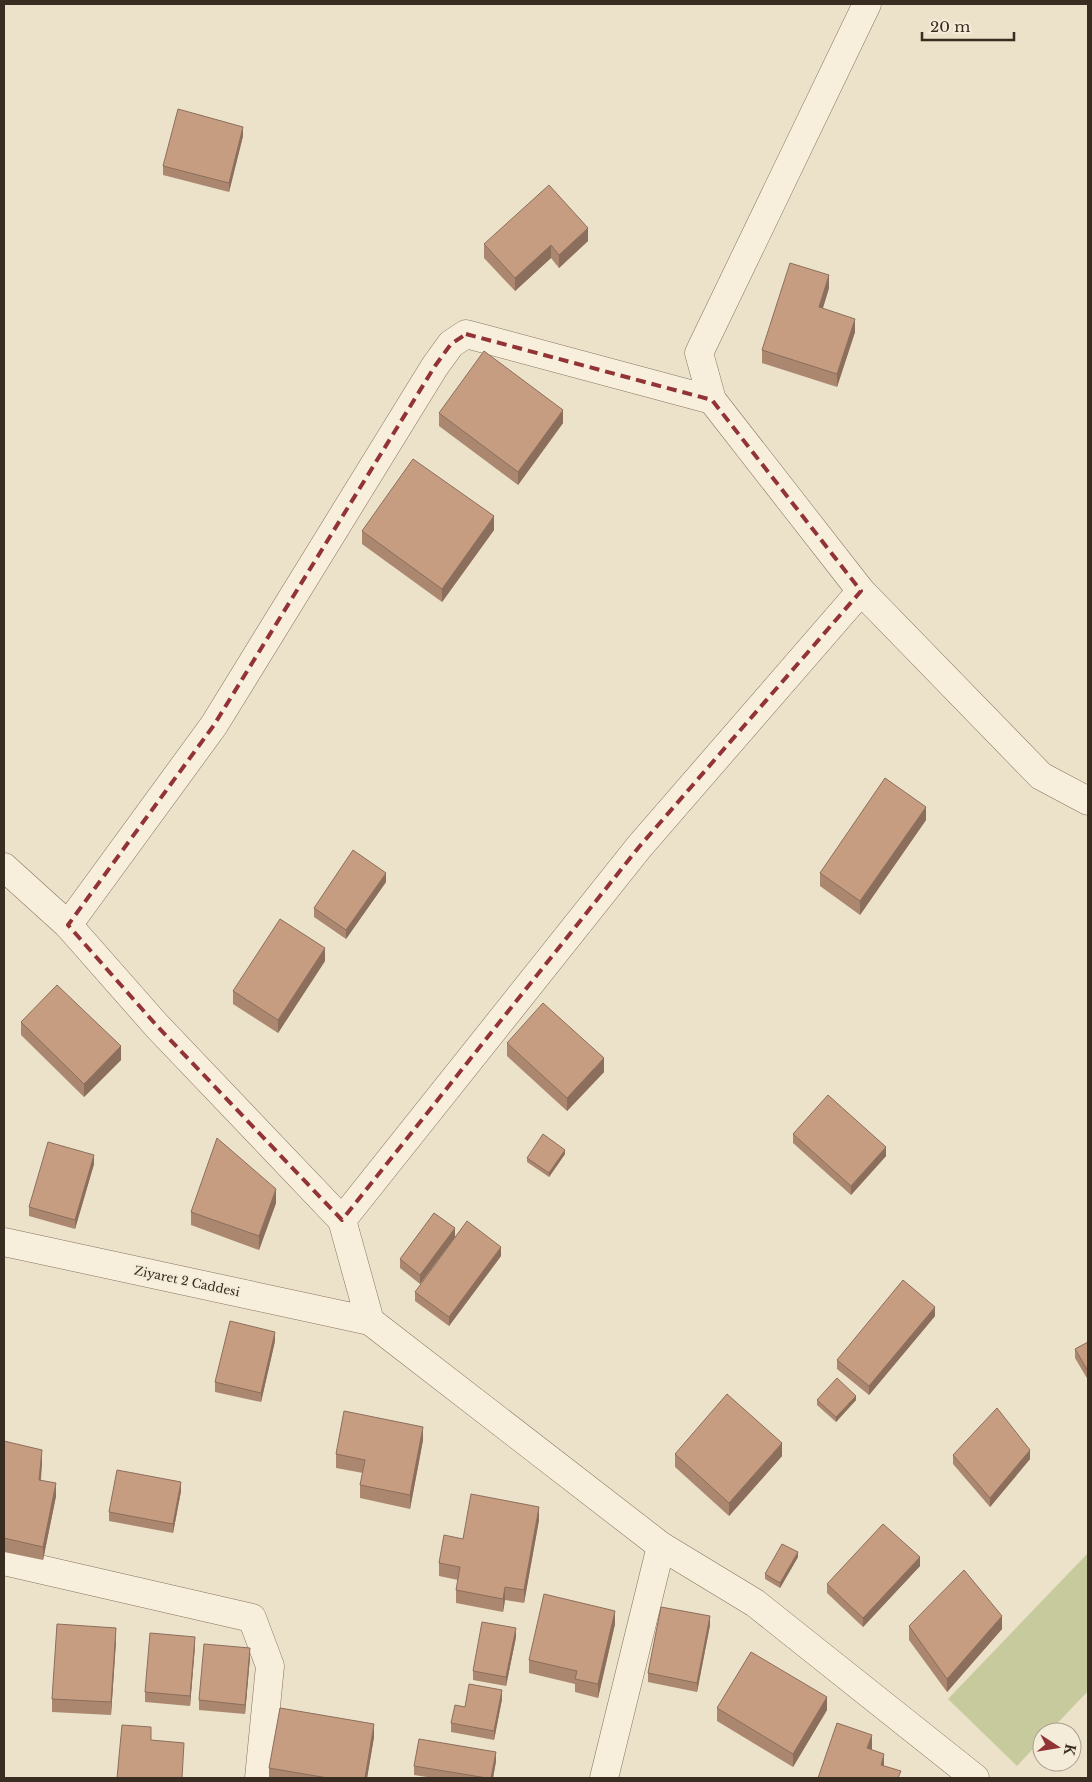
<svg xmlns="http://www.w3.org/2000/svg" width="1092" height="1782" viewBox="0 0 1092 1782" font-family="'Libre Baskerville',serif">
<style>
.green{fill:#c6ca9d}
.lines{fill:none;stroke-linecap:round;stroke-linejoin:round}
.minor-casing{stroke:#87735f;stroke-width:29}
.minor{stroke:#f7eedc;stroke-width:28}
.wall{fill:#ab8770}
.shaded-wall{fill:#8b6e5b}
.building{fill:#c79d82;stroke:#8b6e5b}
.marked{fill:none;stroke:#923336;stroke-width:4;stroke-dasharray:10 6;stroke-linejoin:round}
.labels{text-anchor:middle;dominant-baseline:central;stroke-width:4;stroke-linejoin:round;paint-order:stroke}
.street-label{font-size:12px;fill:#392c21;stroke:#f4ebd8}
</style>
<rect width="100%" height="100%" fill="#ece1c9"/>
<!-- green -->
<polygon class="green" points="1088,1553 1088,1691 1049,1732 1042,1732 1042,1739 1017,1766 948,1699"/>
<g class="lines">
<defs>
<g id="minor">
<polyline points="867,4 699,353 712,400 861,591 1041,776 1088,801"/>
<polyline points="4,867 68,925 157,1026 342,1220 370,1321 661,1546 755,1603 975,1778"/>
<polyline points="68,925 214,725 435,366 451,344 466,334 712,400"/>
<polyline points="342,1220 639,847 861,591"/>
<polyline points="4,1242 370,1321"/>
<polyline points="4,1561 252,1618 270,1666 259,1778"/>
<polyline points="604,1778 661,1546"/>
</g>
</defs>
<!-- minor casing -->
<use href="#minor" class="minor-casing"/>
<!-- minor -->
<use href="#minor" class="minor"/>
</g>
<!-- wall -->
<g class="wall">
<polygon points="243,136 229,192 163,175 163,166"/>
<polygon points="588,241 559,268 551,258 515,291 484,258 484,244"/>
<polygon points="829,288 823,308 855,332 837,387 762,363 762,350"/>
<polygon points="439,413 563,423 518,485 439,426"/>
<polygon points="494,530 442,602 362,544 362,531"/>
<polygon points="926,820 860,915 820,886 820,873"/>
<polygon points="386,882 346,939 314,917 314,908"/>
<polygon points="325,961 278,1033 233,1004 233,991"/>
<polygon points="21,1022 121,1060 84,1097 21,1035"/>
<polygon points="507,1043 604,1072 567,1111 507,1056"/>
<polygon points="793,1134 886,1156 851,1195 793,1143"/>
<polygon points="565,1154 549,1177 527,1162 527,1158"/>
<polygon points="94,1164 75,1229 29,1216 29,1207"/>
<polygon points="276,1203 259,1250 191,1225 191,1212"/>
<polygon points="455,1237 420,1284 400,1268 400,1259"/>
<polygon points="501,1256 449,1326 415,1301 415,1292"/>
<polygon points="935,1316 869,1395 837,1369 837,1360"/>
<polygon points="275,1341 261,1402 215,1392 215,1382"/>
<polygon points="1088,1342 1088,1380 1075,1358 1075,1349"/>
<polygon points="817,1400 856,1400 836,1422 817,1405"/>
<polygon points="423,1440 410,1509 360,1498 360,1485 363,1473 336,1468 336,1454"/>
<polygon points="4,1441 42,1463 41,1480 56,1496 43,1560 4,1552"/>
<polygon points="675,1454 782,1456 729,1516 675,1467"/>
<polygon points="953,1455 1030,1459 990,1507 953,1464"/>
<polygon points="181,1491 173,1533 109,1521 109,1512"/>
<polygon points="539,1520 524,1603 505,1600 503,1612 456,1603 456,1590 458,1580 439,1576 439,1563 463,1539"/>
<polygon points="798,1557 780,1588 765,1579 765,1574"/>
<polygon points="920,1566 863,1627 827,1593 827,1584"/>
<polygon points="615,1624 598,1698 575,1692 575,1684 529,1673 529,1660"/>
<polygon points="710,1625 697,1692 648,1682 648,1673"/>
<polygon points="909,1626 1002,1629 947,1692 909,1640"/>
<polygon points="516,1637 506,1686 473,1680 473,1671"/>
<polygon points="116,1641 111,1715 52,1712 52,1699"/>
<polygon points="195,1646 190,1706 145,1702 145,1692"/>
<polygon points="250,1657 245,1714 199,1710 199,1700"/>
<polygon points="502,1699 494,1740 451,1732 451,1723 465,1707"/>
<polygon points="717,1708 827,1710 793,1767 717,1721"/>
<polygon points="374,1737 367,1778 269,1778 269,1768"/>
<polygon points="496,1761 493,1778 433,1778 414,1775 414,1766"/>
</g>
<!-- shaded-wall -->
<g class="shaded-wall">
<polygon points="243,127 243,136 229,192 229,183"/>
<polygon points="588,228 588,241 559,268 559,255"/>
<polygon points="551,245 551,258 515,291 515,278"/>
<polygon points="829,275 829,288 819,320 819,307"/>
<polygon points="855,319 855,332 837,387 837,374"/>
<polygon points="563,410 563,423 518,485 518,472"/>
<polygon points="494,516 494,530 442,602 442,589"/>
<polygon points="926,807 926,820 860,915 860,901"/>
<polygon points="386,873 386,882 346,939 346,930"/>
<polygon points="325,948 325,961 278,1033 278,1020"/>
<polygon points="121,1046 121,1060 84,1097 84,1084"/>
<polygon points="604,1058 604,1072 567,1111 567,1098"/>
<polygon points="886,1147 886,1156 851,1195 851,1186"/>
<polygon points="565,1150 565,1154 549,1177 549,1173"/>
<polygon points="94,1155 94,1164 75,1229 75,1220"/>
<polygon points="276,1189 276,1203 259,1250 259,1236"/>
<polygon points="455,1228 455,1237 420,1284 420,1275"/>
<polygon points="501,1247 501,1256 449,1326 449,1317"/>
<polygon points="935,1307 935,1316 869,1395 869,1386"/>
<polygon points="275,1332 275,1341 261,1402 261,1393"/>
<polygon points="856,1396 856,1400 836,1422 836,1417"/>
<polygon points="423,1427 423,1440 410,1509 410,1495"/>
<polygon points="782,1443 782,1456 729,1516 729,1503"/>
<polygon points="42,1450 42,1463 39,1493 39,1480"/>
<polygon points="1030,1450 1030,1459 990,1507 990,1498"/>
<polygon points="181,1482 181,1491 173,1533 173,1524"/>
<polygon points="56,1483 56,1496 43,1560 43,1547"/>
<polygon points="539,1507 539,1520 524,1603 524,1590"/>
<polygon points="798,1552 798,1557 780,1588 780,1583"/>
<polygon points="920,1557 920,1566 863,1627 863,1618"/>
<polygon points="505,1587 505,1600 503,1612 503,1599"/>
<polygon points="615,1611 615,1624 598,1698 598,1684"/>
<polygon points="710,1616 710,1625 697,1692 697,1683"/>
<polygon points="1002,1616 1002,1629 947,1692 947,1679"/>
<polygon points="116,1628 116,1641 111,1715 111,1702"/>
<polygon points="516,1628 516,1637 506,1686 506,1677"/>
<polygon points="195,1637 195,1646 190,1706 190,1696"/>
<polygon points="250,1648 250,1657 245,1714 245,1705"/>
<polygon points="502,1690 502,1699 494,1740 494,1731"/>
<polygon points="827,1697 827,1710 793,1767 793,1754"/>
<polygon points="374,1724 374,1737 367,1778 365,1778"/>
<polygon points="872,1735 872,1749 867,1762 867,1748"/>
<polygon points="496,1752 496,1761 493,1778 491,1778"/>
<polygon points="884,1754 884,1767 881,1765"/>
</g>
<!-- building -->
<g class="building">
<polygon points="178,109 243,127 229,183 163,166"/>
<polygon points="549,185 588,228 559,255 551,245 515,278 484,244"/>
<polygon points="790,263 829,275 819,307 855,319 837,374 762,350"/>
<polygon points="484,351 563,410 518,472 439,413"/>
<polygon points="413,459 494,516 442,589 362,531"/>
<polygon points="885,778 926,807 860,901 820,873"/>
<polygon points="353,850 386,873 346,930 314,908"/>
<polygon points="280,919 325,948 278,1020 233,991"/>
<polygon points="57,985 121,1046 84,1084 21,1022"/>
<polygon points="543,1003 604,1058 567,1098 507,1043"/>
<polygon points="828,1095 886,1147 851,1186 793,1134"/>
<polygon points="543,1134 565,1150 549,1173 527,1158"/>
<polygon points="217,1138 276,1189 259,1236 191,1212"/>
<polygon points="48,1142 94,1155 75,1220 29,1207"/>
<polygon points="434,1213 455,1228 420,1275 400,1259"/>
<polygon points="467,1221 501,1247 449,1317 415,1292"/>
<polygon points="903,1280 935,1307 869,1386 837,1360"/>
<polygon points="230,1321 275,1332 261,1393 215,1382"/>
<polygon points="1088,1342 1088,1371 1075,1349"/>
<polygon points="837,1378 856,1396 836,1417 817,1400"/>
<polygon points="727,1394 782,1443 729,1503 675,1454"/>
<polygon points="997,1408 1030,1450 990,1498 953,1455"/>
<polygon points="344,1411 423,1427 410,1495 360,1485 365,1460 336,1454"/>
<polygon points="4,1441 42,1450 39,1480 56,1483 43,1547 4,1538"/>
<polygon points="117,1470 181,1482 173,1524 109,1512"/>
<polygon points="471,1494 539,1507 524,1590 505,1587 503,1599 456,1590 460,1567 439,1563 444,1535 463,1539"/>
<polygon points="883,1524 920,1557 863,1618 827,1584"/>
<polygon points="782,1544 798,1552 780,1583 765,1574"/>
<polygon points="964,1570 1002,1616 947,1679 909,1626"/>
<polygon points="544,1594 615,1611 598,1684 575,1679 577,1671 529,1660"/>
<polygon points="661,1607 710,1616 697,1683 648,1673"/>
<polygon points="482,1622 516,1628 506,1677 473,1671"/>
<polygon points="57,1624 116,1628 111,1702 52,1699"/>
<polygon points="150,1633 195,1637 190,1696 145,1692"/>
<polygon points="204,1644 250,1648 245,1705 199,1700"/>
<polygon points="751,1652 827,1697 793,1754 717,1708"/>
<polygon points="469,1684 502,1690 494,1731 451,1723 455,1705 465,1707"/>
<polygon points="280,1708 374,1724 365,1778 328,1778 269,1768"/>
<polygon points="837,1723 872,1735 867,1748 884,1754 881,1765 901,1771 898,1778 818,1778"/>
<polygon points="122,1725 151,1727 151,1740 184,1743 182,1778 117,1778"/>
<polygon points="419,1739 496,1752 491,1778 487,1778 414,1766"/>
</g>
<!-- marked area -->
<path class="marked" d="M 466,334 L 712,400 L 861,591 L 639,847 L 342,1220 L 157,1026 L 68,925 L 214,725 L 435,366 L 451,344 Z"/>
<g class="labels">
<!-- street labels -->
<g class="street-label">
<text transform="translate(187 1281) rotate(12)">Ziyaret 2 Caddesi</text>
</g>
</g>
<!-- border -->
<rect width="1092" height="1782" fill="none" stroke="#392c21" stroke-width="10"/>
<!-- north arrow -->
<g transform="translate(1057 1747) rotate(102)"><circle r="24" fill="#f4ebd8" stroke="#a99f8f"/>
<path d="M0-4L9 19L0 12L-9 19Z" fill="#923336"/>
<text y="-8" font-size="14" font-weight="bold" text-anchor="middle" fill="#392c21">K</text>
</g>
<!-- scale -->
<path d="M922 32v8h92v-8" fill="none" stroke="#392c21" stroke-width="2.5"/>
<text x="930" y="32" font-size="15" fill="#392c21" stroke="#f4ebd8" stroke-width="4" paint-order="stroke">20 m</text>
</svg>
